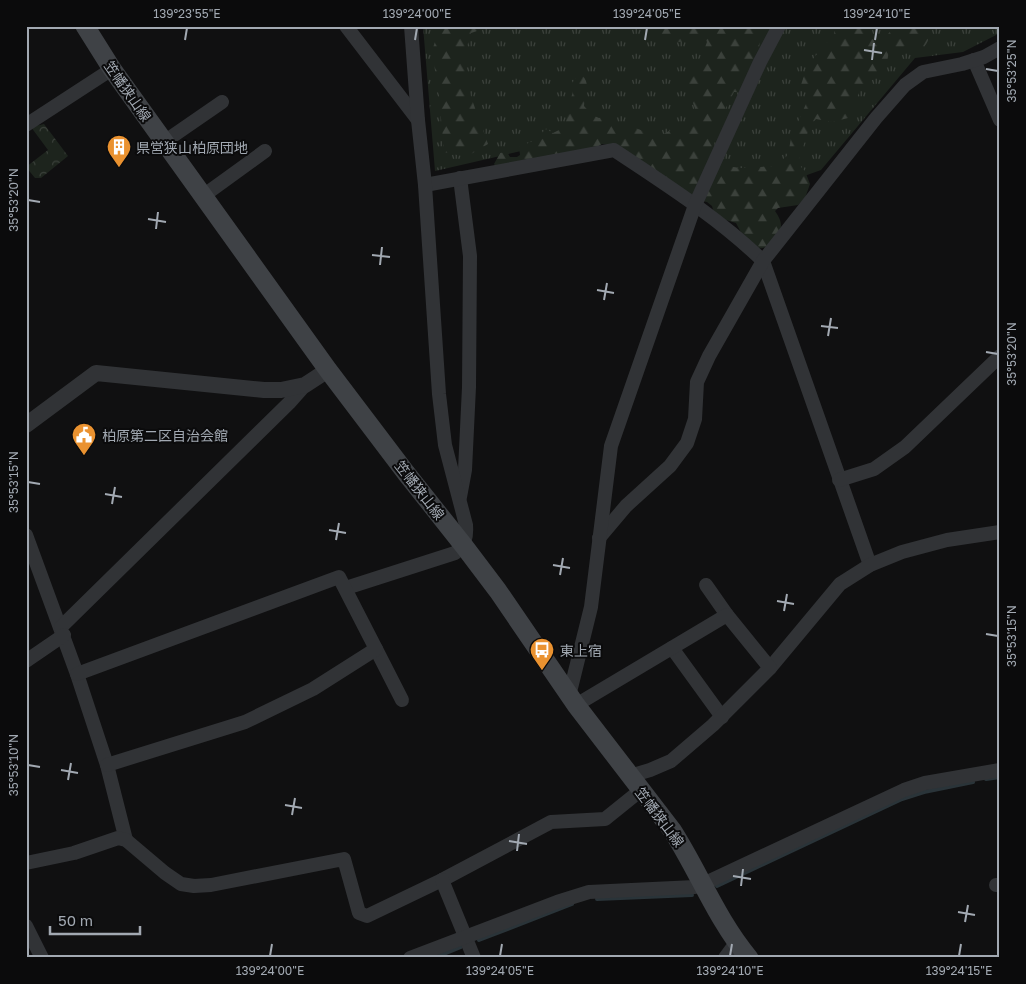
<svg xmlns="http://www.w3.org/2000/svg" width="1026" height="984" viewBox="0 0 1026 984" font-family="'Golos Text','Noto Sans JP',sans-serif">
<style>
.grass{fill:url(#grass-tufts)}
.forest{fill:url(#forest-firs)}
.park{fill:url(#park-crowns)}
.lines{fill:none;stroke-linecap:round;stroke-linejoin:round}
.stream{stroke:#2a3439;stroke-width:4}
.minor{stroke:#313336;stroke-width:14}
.tertiary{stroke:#313336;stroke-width:16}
.secondary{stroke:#3f4246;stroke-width:19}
.ticks{fill:none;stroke:#a2a9b2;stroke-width:2}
.labels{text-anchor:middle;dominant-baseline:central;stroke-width:4;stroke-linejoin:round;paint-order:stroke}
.street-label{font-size:14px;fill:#a2a9b2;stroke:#0b0b0c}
.poi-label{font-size:14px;fill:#a2a9b2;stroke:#0b0b0c;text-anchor:start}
.neatline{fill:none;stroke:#a2a9b2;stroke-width:2}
.ticks-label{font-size:12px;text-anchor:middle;fill:#a2a9b2}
</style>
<defs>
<pattern id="grass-tufts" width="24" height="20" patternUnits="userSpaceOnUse" patternTransform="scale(1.25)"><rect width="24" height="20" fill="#1d241d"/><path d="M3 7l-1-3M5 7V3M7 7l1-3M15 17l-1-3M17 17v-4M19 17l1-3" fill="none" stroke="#3b413b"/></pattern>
<pattern id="forest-firs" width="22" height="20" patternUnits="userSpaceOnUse" patternTransform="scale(1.25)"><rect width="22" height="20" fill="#1d241d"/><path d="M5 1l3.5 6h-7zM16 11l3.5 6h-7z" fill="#3b413b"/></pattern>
<pattern id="park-crowns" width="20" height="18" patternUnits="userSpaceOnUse" patternTransform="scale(1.25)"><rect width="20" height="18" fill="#1d241d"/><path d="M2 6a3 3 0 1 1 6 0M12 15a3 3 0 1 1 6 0" fill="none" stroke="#3b413b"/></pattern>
</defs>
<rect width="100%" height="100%" fill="#101011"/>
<!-- grass -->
<polygon class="grass" points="423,26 1000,26 1000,33 963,52 915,58 821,170 782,184 681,185 612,130 435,171"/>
<!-- forest -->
<g class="forest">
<polygon points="440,26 492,26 471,33 463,60 471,97 488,144 466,157 444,152 439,96 432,51"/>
<path d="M 656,26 L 762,26 L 759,48 L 760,71 L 752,93 L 734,92 L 713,133 L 715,148 L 726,166 L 741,168 L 775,166 L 788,155 L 791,138 L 809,97 L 801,85 L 807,66 L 834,34 L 835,26 L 860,26 L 871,39 L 883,40 L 894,27 L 927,26 L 929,29 C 930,45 923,53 907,44 L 900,50 L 889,50 L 886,69 L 880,75 L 863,85 L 853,105 L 852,113 L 848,118 L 832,122 L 816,119 L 810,126 L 799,159 L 801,167 L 805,171 L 810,184 L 805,198 L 798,205 L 778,208 L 775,211 C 787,228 779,234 768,247 L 756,249 L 745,240 L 736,223 L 726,220 L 714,213 L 712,206 L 707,202 L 693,199 L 616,146 L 602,144 L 594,149 L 497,168 L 494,164 L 500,153 L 507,152 L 510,157 L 517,157 L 520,155 L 519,147 L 533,141 L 546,129 L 553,133 L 565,127 C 567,120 566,112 568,107 C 571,97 574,94 572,83 L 576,78 L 583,76 C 591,85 584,95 584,106 L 592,115 L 599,118 L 607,115 L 617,124 L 623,123 L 658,137 C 668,132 675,126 687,124 L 696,111 L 693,103 L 695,96 L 688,85 C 692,68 702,58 707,42 L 703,34 C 694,36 686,42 677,42 L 670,34 L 659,36 L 656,30 Z"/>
</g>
<!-- park -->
<polygon class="park" points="44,124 68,156 41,178 35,178 26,167 48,150 31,127"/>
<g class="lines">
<!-- stream -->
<g class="stream">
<polyline points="986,779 1000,777"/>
<polyline points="717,886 902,799 924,792 973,782"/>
<polyline points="597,899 692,895"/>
<polyline points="479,940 572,904"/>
<polyline points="434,958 461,947"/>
</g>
<!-- minor -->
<g class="minor">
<polyline points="346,26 418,120"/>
<polyline points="974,60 1000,120"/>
<polyline points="26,125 112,69"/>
<polyline points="164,142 222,102"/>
<polyline points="460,178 470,256 469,387 465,470 460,497"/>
<path d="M 425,185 L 614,150 C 665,184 719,218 763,261 L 870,565"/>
<polyline points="203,196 265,151"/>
<polyline points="839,480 874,469 905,447 1000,356"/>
<polyline points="26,535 77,674 107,765 126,840"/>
<polyline points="599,538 626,506 670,466 687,443 695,419 697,382 709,356 763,261 876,118 905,85 923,72 962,64 984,57 1000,48"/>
<polyline points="706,585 727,615"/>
<path d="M 346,588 L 455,553 C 465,544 467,538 466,525 L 445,445 L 439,394 L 425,185 L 418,120 L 411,26"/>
<polyline points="61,627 289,403 305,385"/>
<polyline points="672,648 722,717"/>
<polyline points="376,649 402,700"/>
<polyline points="26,661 64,635"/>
<polyline points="770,668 840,584 870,565 902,552 947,540 1000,532"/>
<polyline points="77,674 339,577 376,649 313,689 245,722 107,765"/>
<polyline points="569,696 591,607 611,446 695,205 760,62 779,26"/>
<polyline points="576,705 727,615 770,668 713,725 671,761 650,770 630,776"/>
<polyline points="26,863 74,853 118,838 126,840 165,873 181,884 194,886 211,885 344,859 359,913 367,916 442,880 551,822 605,819 641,790"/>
<polyline points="442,880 474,958"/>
<polyline points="996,885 1000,885"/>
<polyline points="26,926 42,958"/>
<polyline points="410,958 557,902 589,892 695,887 703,884 904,790 925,783 1000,770"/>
<polyline points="725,958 736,943"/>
</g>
<!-- tertiary -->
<polyline class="tertiary" points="26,425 96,373 264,390 281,390 305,385 328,370"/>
<!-- secondary -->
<path class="secondary" d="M 85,26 L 112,69 L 328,370 L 406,473 L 464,546 L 498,591 L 576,705 L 672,830 C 699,872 717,920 749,958"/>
</g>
<!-- ticks -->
<path class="ticks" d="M 185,40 L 187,28M 415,40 L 417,28M 645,40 L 647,28M 875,40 L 877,28M 864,50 L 882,53M 872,60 L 874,43M 986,69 L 998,71M 28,200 L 40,202M 148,219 L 166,222M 156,229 L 158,212M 372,255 L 390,257M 380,265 L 382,247M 597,290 L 614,293M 604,300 L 607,283M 821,326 L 838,328M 828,336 L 831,318M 986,352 L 998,354M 28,482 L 40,484M 105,494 L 122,497M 112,504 L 115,487M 329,530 L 346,533M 336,540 L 339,523M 553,565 L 570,568M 560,575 L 563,558M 777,601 L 794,604M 784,611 L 787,594M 986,634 L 998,636M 28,765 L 40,767M 61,770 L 78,773M 68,780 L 71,763M 285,805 L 302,808M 292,815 L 295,798M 509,841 L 527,844M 517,851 L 519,834M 733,876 L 751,879M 741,886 L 743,869M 958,912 L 975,915M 965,922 L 968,905M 270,956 L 272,944M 500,956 L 502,944M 730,956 L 732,944M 959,956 L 961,944"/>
<!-- icons -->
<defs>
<symbol id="building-pin" viewBox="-11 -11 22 30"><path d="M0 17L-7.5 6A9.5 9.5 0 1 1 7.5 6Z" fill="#ea9230" stroke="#0b0b0c"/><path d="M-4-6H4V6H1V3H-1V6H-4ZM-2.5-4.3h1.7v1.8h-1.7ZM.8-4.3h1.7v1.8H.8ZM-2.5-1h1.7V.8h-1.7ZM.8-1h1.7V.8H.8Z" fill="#fff"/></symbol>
<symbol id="civic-pin" viewBox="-11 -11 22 30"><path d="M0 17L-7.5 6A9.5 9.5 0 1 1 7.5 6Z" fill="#ea9230" stroke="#0b0b0c"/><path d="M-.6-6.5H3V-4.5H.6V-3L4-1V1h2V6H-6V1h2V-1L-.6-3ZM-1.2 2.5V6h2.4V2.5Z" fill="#fff"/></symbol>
<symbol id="bus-pin" viewBox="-11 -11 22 30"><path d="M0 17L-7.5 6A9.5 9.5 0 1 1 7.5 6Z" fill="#ea9230" stroke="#0b0b0c"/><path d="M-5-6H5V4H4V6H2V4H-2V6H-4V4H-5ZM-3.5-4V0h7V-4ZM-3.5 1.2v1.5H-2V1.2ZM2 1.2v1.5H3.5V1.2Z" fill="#fff"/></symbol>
</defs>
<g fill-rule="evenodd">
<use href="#building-pin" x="105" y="133" width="28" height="38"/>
<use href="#civic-pin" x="70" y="421" width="28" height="38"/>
<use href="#bus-pin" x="528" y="636" width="28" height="38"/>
</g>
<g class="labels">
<!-- street labels -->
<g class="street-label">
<text transform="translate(128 91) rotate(55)">笠幡狭山線</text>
<text transform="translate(420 490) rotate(52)">笠幡狭山線</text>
<text transform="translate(660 817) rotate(53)">笠幡狭山線</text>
</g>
<!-- poi labels -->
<g class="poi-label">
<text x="136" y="147">県営狭山柏原団地</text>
<text x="102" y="435">柏原第二区自治会館</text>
<text x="560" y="650">東上宿</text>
</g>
</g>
<!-- border -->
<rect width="1026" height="984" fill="none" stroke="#0b0b0c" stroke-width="55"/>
<!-- scale -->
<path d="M50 926v8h90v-8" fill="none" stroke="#a2a9b2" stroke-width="2.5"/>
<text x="58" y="926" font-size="15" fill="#a2a9b2" stroke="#0b0b0c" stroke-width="4" paint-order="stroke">50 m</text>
<rect x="28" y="28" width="970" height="928" class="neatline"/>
<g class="ticks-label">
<text x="187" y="18">139°23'55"E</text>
<text x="417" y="18">139°24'00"E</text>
<text x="647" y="18">139°24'05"E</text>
<text x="877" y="18">139°24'10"E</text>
<text transform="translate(1012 71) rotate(-90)" y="4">35°53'25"N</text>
<text transform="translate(14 200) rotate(-90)" y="4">35°53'20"N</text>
<text transform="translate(1012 354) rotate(-90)" y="4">35°53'20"N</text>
<text transform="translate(14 482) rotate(-90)" y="4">35°53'15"N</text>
<text transform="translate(1012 636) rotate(-90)" y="4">35°53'15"N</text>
<text transform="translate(14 765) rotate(-90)" y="4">35°53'10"N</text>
<text x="270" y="975">139°24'00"E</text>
<text x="500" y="975">139°24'05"E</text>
<text x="730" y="975">139°24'10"E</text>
<text x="959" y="975">139°24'15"E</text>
</g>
</svg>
